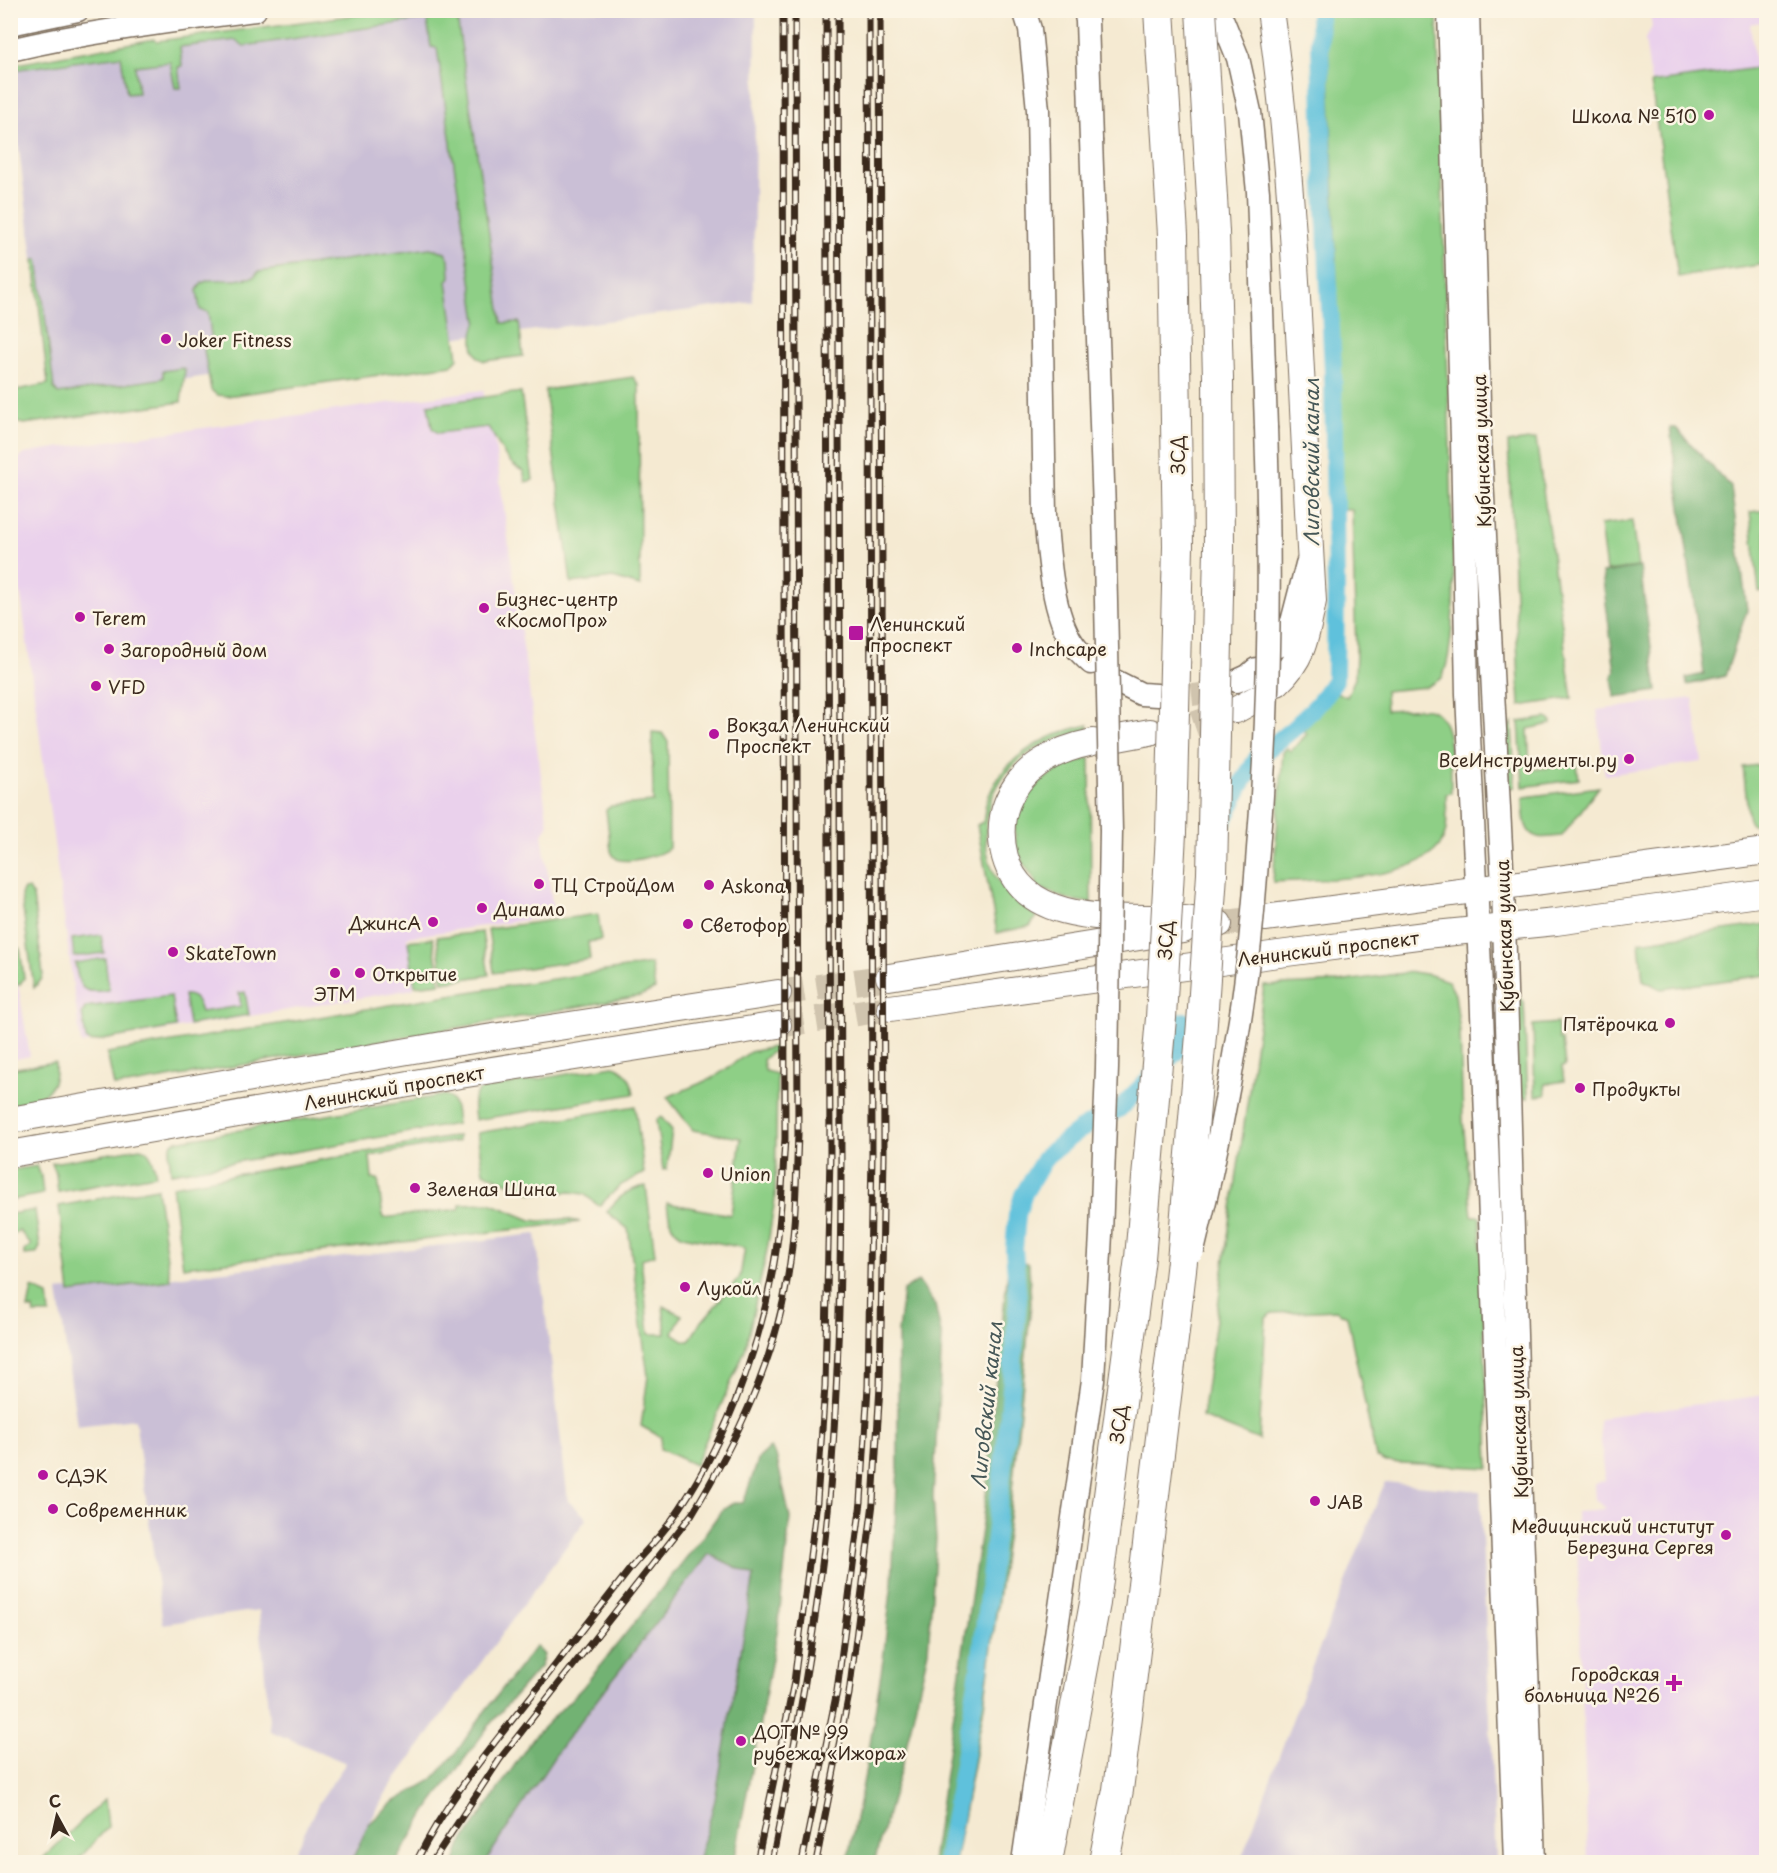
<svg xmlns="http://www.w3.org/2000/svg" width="1777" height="1873" viewBox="0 0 1777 1873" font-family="'Playpen Sans',sans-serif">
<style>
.built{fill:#ead1ec}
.industrial{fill:#cabfd6}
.green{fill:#8ecf86;stroke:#647c52;stroke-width:1.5}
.forest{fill:#72b273;stroke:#566e48;stroke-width:1.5}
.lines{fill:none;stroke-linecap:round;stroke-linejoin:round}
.canal{stroke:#5ec1dc;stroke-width:18}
.secondary-tunnel{stroke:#d0c4ae;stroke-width:22;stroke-dasharray:22 11;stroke-linecap:butt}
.primary-tunnel{stroke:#d0c4ae;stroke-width:26;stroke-dasharray:26 13;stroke-linecap:butt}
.secondary-casing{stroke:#7c6d5d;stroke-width:25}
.primary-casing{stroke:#7c6d5d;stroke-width:28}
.highway-casing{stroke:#7c6d5d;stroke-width:32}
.secondary{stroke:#fff;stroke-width:22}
.primary{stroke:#fff;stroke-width:26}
.highway{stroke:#fff;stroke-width:30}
.rail-casing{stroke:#3b2a1e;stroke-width:7}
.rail{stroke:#fcf5e5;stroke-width:4.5;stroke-dasharray:14;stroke-linecap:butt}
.secondary-bridge-casing{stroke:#7c6d5d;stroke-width:25;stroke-linecap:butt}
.highway-bridge-casing{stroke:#7c6d5d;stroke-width:32;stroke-linecap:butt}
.secondary-bridge{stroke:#fff;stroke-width:22}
.highway-bridge{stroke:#fff;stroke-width:30}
.poi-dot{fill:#b5179e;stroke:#fcf5e5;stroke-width:2}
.labels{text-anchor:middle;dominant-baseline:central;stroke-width:5;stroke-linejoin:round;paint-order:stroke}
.poi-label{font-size:18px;fill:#3b2a1e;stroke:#fcf5e5;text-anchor:start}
.street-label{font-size:18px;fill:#3b2a1e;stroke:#fcf5e5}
.water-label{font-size:20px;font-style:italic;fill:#465757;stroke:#fcf5e5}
</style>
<rect width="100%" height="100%" fill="#fcf5e5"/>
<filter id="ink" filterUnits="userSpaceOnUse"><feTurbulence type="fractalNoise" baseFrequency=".0167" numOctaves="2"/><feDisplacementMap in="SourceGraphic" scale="12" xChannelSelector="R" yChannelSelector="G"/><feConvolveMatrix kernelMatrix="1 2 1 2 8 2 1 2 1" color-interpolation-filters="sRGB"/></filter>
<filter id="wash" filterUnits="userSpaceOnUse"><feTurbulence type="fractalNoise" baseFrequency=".008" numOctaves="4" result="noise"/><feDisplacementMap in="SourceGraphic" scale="24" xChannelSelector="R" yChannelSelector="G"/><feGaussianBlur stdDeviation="1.35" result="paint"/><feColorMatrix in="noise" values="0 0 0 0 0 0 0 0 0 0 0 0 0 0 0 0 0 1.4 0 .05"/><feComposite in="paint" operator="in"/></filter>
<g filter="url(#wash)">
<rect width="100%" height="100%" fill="#f5ead2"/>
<!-- built -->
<g class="built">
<polygon points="1650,11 1766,11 1766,21 1750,24 1766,147 1766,264 1678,277 1645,39 1652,27"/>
<polygon points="483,390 493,430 548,826 542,835 554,916 407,937 414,989 81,1044 11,522 11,464 25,454 35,451"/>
<polygon points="1693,698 1702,762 1605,775 1597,710"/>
<polygon points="10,938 30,1056 11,1060 10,1060"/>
<polygon points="1766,1395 1766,1862 1588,1862 1576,1512 1595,1511 1606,1508 1595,1500 1594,1483 1605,1481 1599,1420 1608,1416"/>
</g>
<!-- industrial -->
<g class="industrial">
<polygon points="412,11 756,11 753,302 474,338 473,335 51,400 11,87 10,67"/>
<polygon points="536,1234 568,1501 587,1518 387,1791 363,1835 351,1862 290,1862 319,1802 346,1763 270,1731 259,1610 163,1624 135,1419 77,1426 58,1291"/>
<polygon points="1385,1482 1480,1491 1496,1862 1240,1862 1313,1664"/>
<polygon points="709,1554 754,1575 715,1801 698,1862 485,1862 560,1748"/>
</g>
<!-- green -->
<g class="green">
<path d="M 393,10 L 456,11 L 502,323 L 519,322 L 523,356 L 485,361 C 469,357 472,333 477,321 L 437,48 L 431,47 L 427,19 L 244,46 L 236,40 L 180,47 L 182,66 L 178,67 L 181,88 L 175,88 L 170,62 L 135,66 L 138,93 L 127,94 L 121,56 L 12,70 L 11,65 L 154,39 L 157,41 Z"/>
<path d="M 1327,11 L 1437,11 L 1454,584 C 1453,606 1452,662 1441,679 L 1426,687 L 1385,691 L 1386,710 C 1399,710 1415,707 1428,709 C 1456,714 1450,772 1451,793 L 1446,794 C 1446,808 1449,826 1443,840 C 1422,883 1316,879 1273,882 L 1283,752 L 1287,748 L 1291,751 L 1307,734 L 1304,730 L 1336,692 L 1347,697 L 1355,678 L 1356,651 L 1352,510 L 1342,508 L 1338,312 Z"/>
<polygon points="1756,68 1766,147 1766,264 1678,277 1651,83"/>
<path d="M 430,248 L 445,252 L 449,259 L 450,277 L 447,281 L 458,358 L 452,365 L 227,396 L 217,395 L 211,390 L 204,350 L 207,344 L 212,343 L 208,312 L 200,310 L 197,290 L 202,283 C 214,277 221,281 233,280 C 240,280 247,278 254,277 L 258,272 Z"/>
<polygon points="38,259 54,388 58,394 159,379 163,378 163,371 183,368 185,370 181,402 24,424 11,421 11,391 48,384 34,260"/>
<polygon points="633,377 639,385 640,586 613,578 571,583 545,390"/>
<path d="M 521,392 L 533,480 L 526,482 L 523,471 C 504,462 500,444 488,427 L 438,433 L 432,428 L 428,405 Z"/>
<polygon points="1536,439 1572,698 1520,706 1508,443"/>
<polygon points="1766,510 1766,591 1759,592 1750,512"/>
<polygon points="1632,521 1638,567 1606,571 1600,525"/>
<polygon points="1547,718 1551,721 1551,724 1528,729 1530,770 1577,764 1579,779 1523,787 1519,722"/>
<polygon points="1512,723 1515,787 1509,788 1506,730"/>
<path d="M 1088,725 L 1088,730 C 1060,736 1032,746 1011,768 C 983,797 977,849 1000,883 C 1009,897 1023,907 1037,917 L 1030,926 L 997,933 L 977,825 L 983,822 C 985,816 984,809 986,804 C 1000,758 1045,734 1088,725 Z"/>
<path d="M 652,732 L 662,733 L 668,742 L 669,848 C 662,855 627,864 617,859 C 613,857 613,855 611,851 L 606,810 L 611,806 L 653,802 Z"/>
<path d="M 1090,758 L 1091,903 L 1070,900 L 1035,886 L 1037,882 C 1030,873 1023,864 1019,854 C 1001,801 1046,770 1090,758 Z"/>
<polygon points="1766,764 1766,823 1752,825 1749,822 1743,767"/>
<path d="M 1599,787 L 1562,836 C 1555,836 1545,839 1538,837 C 1522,834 1524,811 1523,799 L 1525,797 Z"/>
<polygon points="24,889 29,889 33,896 43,975 41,980 34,988 21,895"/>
<polygon points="598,914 601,940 588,942 590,959 494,973 488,929"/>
<polygon points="1766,924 1766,975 1661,989 1643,980 1639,942"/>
<polygon points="482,932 489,975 443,982 437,937"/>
<polygon points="101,935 104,953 74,957 72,939"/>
<polygon points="433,938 440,983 415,986 408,941"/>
<polygon points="14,945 20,949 24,978 20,984 11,986 11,950"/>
<path d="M 105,958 L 109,990 C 81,994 80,990 75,963 Z"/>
<polygon points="651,964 655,989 640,996 127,1085 114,1086 107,1053 443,996"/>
<polygon points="1412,972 1431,975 1448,981 1455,994 1460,1032 1463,1120 1472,1216 1480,1216 1489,1468 1385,1462 1376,1457 1347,1316 1336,1310 1273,1313 1266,1318 1259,1440 1202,1417 1264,986 1338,982"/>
<path d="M 245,992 L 249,1015 L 189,1025 L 184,995 C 196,995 198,1002 201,1012 L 241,1006 L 239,993 Z"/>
<polygon points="171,996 176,1027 91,1042 86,1039 82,1013 86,1007"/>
<polygon points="1515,998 1521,998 1524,1002 1528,1098 1524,1098 1519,1094"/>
<polygon points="1557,1023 1559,1040 1562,1040 1565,1066 1562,1067 1564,1081 1545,1084 1546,1095 1535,1096 1533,1025"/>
<path d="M 778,1046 L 778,1051 L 770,1053 L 763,1060 L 765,1071 L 777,1074 L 775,1199 L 767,1250 L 745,1350 L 695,1465 L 660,1449 L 661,1437 L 641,1426 L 648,1376 L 628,1229 L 607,1212 C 617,1198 629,1188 646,1186 L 655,1255 L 641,1259 L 649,1334 L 666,1334 L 663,1306 L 682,1315 L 673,1333 L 685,1341 L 689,1341 L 699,1325 L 740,1277 L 745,1248 L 683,1236 C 669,1229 669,1217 667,1203 L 731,1215 L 741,1138 L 693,1130 L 667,1097 L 713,1078 L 750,1052 Z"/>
<path d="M 55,1062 C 58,1095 38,1100 11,1105 L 11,1069 Z"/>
<path d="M 613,1066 C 627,1069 632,1081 634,1094 L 475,1120 C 474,1108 470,1095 482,1089 Z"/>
<path d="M 445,1095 C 457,1100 455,1112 457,1124 L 171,1173 L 169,1153 L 172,1143 L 176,1141 Z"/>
<polygon points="635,1106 644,1173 621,1185 599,1206 584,1194 571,1192 532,1193 483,1172 477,1133"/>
<polygon points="661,1117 672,1130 667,1169 663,1170 656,1120"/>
<polygon points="458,1136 458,1141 370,1156 372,1179 378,1179 383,1218 460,1209 460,1204 490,1203 531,1220 540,1221 566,1219 580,1222 183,1267 172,1186"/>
<path d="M 140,1148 C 152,1150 154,1164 156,1175 L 58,1192 L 56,1174 L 52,1163 Z"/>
<polygon points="37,1166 41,1176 43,1194 11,1200 11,1170"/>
<polygon points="157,1188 170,1280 70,1293 59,1206"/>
<polygon points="35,1210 40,1247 36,1254 24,1255 24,1251 31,1245 19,1230 11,1236 11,1214"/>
<polygon points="32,1288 48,1295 50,1314 34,1314 33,1309 28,1309"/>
<polygon points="105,1799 108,1827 76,1862 39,1862"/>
</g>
<!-- forest -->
<g class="forest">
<polygon points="1670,428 1676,428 1731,487 1747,610 1725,676 1687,685 1686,678 1704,674"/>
<polygon points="1640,567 1657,691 1615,697 1612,677 1615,671 1602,573"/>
<polygon points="1015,1259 1029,1264 1031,1304 1010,1510 984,1706 955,1862 932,1862 986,1495 997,1367 1009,1261"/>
<polygon points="918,1281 935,1305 942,1338 933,1497 936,1539 928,1651 902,1765 874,1862 847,1862 866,1769 883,1660 892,1582 898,1467 898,1332 903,1291"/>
<polygon points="770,1448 776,1455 790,1518 778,1627 734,1862 698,1862 715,1800 754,1576 709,1554 560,1748 485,1862 455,1862 461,1844 533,1738 583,1687 702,1538 721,1511 733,1503 743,1503 759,1458"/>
<polygon points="536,1646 544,1655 540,1667 491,1723 427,1810 396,1862 351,1862 369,1824 392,1803 432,1780 455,1754 485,1711"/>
</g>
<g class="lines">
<!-- canal -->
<g class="canal">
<polyline points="1218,833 1241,785 1258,757 1293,729 1319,703 1335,680 1336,589 1333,371 1324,187 1319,10"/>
<polyline points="946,1862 980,1665 1009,1414 1018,1300 1014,1249 1017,1215 1023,1195 1046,1156 1078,1131 1120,1108 1180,1048 1184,1021"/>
</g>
</g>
</g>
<g filter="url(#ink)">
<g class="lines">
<!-- secondary-tunnel -->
<path class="secondary-tunnel" d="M 1159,695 C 1183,697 1206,696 1229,685"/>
<!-- primary-tunnel -->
<g class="primary-tunnel">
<polyline points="1156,732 1181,729 1233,711"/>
<polyline points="1219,924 1265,918"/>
<polyline points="778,993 889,977"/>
<polyline points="778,1025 890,1008"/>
</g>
<defs>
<g id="secondary">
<path d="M 1024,10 L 1030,29 L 1038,110 L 1045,515 C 1049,553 1051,620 1078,650 C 1082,655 1087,659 1091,663"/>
<polyline points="1085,10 1087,21 1091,140"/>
<polyline points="1449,10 1462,439 1467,694 1481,988 1515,1862"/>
<polyline points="1468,10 1480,438 1503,886 1520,1473 1534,1862"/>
<polyline points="1223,21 1238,58 1250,112 1258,192 1266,427"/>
<polyline points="10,24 78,10"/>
<path d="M 10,50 C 91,31 173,21 255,10"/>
<polyline points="1278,646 1292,622 1307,564"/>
<polyline points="1115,681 1141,694 1157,695"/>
<polyline points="1237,681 1248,676 1256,669"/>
</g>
<g id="primary">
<path d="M 1270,10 C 1298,206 1301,404 1313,601 C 1306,636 1304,658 1277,683"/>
<polyline points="1236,710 1256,699"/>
<polyline points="1118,738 1150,732"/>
<path d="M 1093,742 C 1058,749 1021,766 1007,803 C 1000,821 1000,838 1005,857 C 1024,926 1117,917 1173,918 C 1188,919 1204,922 1219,924"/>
<polyline points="1265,918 1766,851"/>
<polyline points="889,977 1183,930"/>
<polyline points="890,1008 1271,955 1425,935 1556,922 1766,893"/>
<polyline points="10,1120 454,1043 778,993"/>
<polyline points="10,1154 460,1075 778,1025"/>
</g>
<polyline id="highway" points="1104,1862 1118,1790 1174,1331"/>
</defs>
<!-- secondary casing -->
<use href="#secondary" class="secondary-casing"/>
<!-- primary casing -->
<use href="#primary" class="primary-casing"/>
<!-- highway casing -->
<use href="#highway" class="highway-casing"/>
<!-- secondary -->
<use href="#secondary" class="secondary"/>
<!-- primary -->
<use href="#primary" class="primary"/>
<!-- highway -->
<use href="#highway" class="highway"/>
<defs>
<g id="rail">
<path d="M 416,1862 C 446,1801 490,1748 532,1695 C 565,1653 597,1611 630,1569 C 643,1553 659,1538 671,1521 C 721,1452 757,1358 772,1274 C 781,1230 782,1184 785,1139 L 783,10"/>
<path d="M 432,1862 L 500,1759 L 692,1514 C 737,1440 775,1361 788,1275 C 796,1228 796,1181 798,1134 L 795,10"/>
<polyline points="757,1862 794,1682 817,1501 825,1386 830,1155 826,10"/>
<path d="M 772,1862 C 795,1742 818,1622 829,1500 C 839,1385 841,1270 841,1155 L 838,10"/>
<polyline points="802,1862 837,1691 861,1502 868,1386 872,1154 869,10"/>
<polyline points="816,1862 849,1694 873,1503 880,1386 884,1154 880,10"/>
</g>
</defs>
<!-- rail casing -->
<use href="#rail" class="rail-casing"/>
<!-- rail -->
<use href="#rail" class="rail"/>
<defs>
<g id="secondary-bridge">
<path d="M 1193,1251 C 1212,1175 1228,1097 1240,1020 C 1249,963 1254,906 1258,849 C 1270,708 1271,568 1266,427"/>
<polyline points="1023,1862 1093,1380 1101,1234 1107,1068 1111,831 1104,510 1091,140"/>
</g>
<g id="highway-bridge">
<polyline points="1174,1331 1182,1261 1202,1023 1212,874 1219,548 1218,377 1214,232 1201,10"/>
<polyline points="1047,1862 1095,1603 1140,1258 1161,1018 1171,833 1178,546 1173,235 1159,10"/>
</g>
</defs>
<!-- secondary-bridge casing -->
<use href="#secondary-bridge" class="secondary-bridge-casing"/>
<!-- highway-bridge casing -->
<use href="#highway-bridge" class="highway-bridge-casing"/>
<!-- secondary-bridge -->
<use href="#secondary-bridge" class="secondary-bridge"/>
<!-- highway-bridge -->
<use href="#highway-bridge" class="highway-bridge"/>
</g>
</g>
<!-- markers -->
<g class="poi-dot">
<circle cx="1709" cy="115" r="6"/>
<circle cx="166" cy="339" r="6"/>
<circle cx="484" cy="608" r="6"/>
<circle cx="80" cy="617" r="6"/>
<rect x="848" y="625" width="16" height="16" rx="3"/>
<circle cx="1017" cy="648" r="6"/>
<circle cx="109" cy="649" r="6"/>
<circle cx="96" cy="686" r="6"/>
<circle cx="714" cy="734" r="6"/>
<circle cx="1629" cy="759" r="6"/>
<circle cx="539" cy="884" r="6"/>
<circle cx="709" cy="885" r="6"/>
<circle cx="482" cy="908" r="6"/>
<circle cx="433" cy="922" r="6"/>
<circle cx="688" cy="924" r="6"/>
<circle cx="173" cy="952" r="6"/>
<circle cx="335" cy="973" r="6"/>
<circle cx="360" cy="973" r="6"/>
<circle cx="1670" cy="1023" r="6"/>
<circle cx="1580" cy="1088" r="6"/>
<circle cx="708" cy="1173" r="6"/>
<circle cx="415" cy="1188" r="6"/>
<circle cx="685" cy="1287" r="6"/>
<circle cx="43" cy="1475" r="6"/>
<circle cx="1315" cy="1501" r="6"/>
<circle cx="53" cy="1509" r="6"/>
<circle cx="1726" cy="1535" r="6"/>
<path d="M1671 1674h6v6h6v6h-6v6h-6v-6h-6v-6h6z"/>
<circle cx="741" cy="1741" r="6"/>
</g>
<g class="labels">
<!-- poi labels -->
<g class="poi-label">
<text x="1697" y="115" text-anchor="end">Школа № 510</text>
<text x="178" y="339">Joker Fitness</text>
<text x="496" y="598">Бизнес-центр<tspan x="496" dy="21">«КосмоПро»</tspan></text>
<text x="92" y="617">Terem</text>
<text x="870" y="623">Ленинский<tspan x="870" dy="21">проспект</tspan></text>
<text x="1029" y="648">Inchcape</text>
<text x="121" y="649">Загородный дом</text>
<text x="108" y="686">VFD</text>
<text x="726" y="724">Вокзал Ленинский<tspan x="726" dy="21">Проспект</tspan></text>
<text x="1617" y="759" text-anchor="end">ВсеИнструменты.ру</text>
<text x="551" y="884">ТЦ СтройДом</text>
<text x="721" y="885">Askona</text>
<text x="494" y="908">Динамо</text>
<text x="421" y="922" text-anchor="end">ДжинсА</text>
<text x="700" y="924">Светофор</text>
<text x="185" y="952">SkateTown</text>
<text x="372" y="973">Открытие</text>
<text x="335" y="993" text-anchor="middle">ЭТМ</text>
<text x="1658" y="1023" text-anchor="end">Пятёрочка</text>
<text x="1592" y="1088">Продукты</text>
<text x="720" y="1173">Union</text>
<text x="427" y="1188">Зеленая Шина</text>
<text x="697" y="1287">Лукойл</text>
<text x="55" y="1475">СДЭК</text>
<text x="1327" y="1501">JAB</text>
<text x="65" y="1509">Современник</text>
<text x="1714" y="1525" text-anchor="end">Медицинский институт<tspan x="1714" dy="21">Березина Сергея</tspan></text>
<text x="1660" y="1673" text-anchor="end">Городская<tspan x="1660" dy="21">больница №26</tspan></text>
<text x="753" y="1731">ДОТ № 99<tspan x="753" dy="21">рубежа «Ижора»</tspan></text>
</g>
<!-- street labels -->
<g class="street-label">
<text transform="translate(1481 451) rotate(-92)">Кубинская улица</text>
<text transform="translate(1177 455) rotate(-91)">ЗСД</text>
<text transform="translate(1504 936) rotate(-92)">Кубинская улица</text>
<text transform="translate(1165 940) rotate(-87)">ЗСД</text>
<text transform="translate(1328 948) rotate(-7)">Ленинский проспект</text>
<text transform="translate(394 1087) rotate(-10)">Ленинский проспект</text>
<text transform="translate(1518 1422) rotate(-92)">Кубинская улица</text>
<text transform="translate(1118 1424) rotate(-83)">ЗСД</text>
</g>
<!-- water labels -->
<g class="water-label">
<text transform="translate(1311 462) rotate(-90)">Лиговский канал</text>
<text transform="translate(986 1405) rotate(-84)">Лиговский канал</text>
</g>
</g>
<!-- margin -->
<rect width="1777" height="1873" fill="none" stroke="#fcf5e5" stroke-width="36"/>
<!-- north arrow -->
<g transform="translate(57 1816) rotate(352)" stroke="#fcf5e5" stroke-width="4.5" paint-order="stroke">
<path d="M0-4.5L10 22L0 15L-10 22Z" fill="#3b2a1e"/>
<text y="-9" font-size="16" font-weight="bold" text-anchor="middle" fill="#3b2a1e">С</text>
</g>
</svg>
